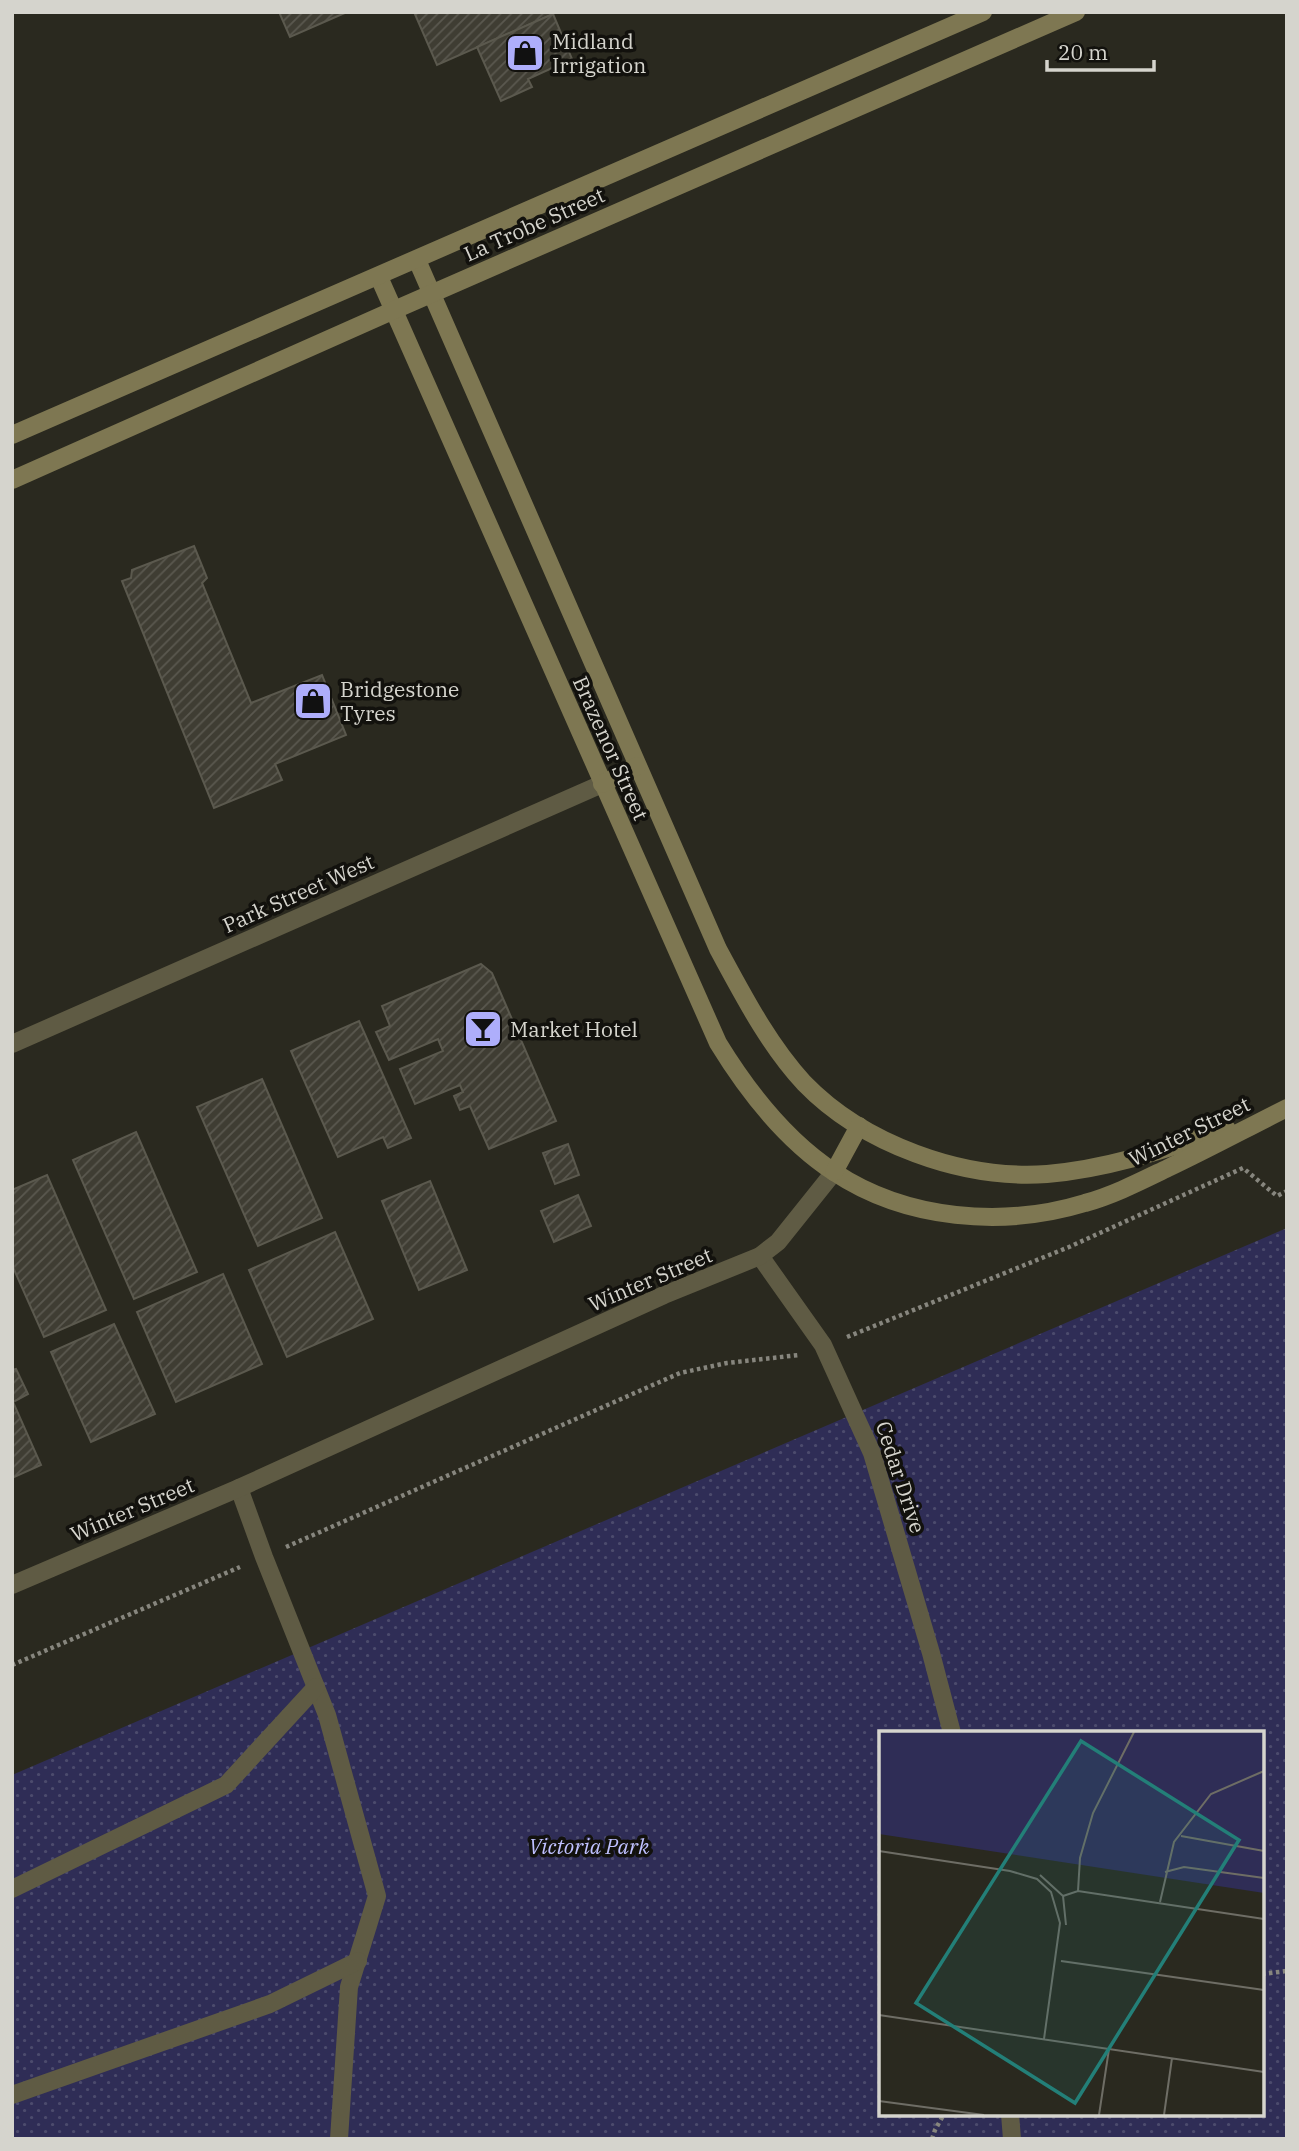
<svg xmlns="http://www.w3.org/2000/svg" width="1299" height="2151" viewBox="0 0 1299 2151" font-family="'IBM Plex Serif',serif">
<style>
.park{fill:url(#park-dots);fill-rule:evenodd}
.building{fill:url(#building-hatch);stroke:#5b594e;stroke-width:2}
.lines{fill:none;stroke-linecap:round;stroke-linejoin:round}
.path{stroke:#87867e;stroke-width:4.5;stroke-dasharray:3.5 3.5;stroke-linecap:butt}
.service{stroke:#5f5b44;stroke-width:18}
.minor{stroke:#5f5b44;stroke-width:18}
.secondary{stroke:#7e7752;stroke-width:18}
.labels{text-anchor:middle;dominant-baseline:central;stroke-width:7;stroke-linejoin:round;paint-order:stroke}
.poi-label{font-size:21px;fill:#d5d4cd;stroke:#12110d;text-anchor:start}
.street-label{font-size:21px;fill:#d5d4cd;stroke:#12110d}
.park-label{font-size:21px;font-style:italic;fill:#bfc1ff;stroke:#12110d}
.inset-road{fill:none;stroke:#6e6d65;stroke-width:2}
.view{fill:#237f78;fill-opacity:0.15;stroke:#237f78;stroke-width:3.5}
.inset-edge{fill:none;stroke:#d5d4cd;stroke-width:3.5}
</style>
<defs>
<pattern id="park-dots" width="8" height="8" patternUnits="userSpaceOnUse" patternTransform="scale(1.75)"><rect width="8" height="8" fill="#2f2d56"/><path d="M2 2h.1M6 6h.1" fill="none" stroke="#4c4b6d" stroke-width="1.8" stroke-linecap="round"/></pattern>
<pattern id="building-hatch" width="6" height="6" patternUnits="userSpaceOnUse" patternTransform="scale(1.75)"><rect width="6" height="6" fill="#3f3d33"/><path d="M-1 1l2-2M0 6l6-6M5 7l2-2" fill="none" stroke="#5a584f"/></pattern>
</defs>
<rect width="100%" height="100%" fill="#2a291f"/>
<!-- park -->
<path class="park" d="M 1287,1228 L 1287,2139 L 12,2139 L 12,1775 ZM 881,1733 L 1262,1733 L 1262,2114 L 881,2114 Z"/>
<!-- building -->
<g class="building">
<polygon points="279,12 347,12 290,37"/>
<polygon points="414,12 552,12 553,14 437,65"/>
<polygon points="553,14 572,59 528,79 532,87 501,101 477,47"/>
<polygon points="194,546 207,578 202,583 251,703 322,675 346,735 275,764 282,780 214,808 122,581 131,578 132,570"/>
<polygon points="481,964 492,973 556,1121 489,1149 470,1106 460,1110 454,1096 463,1092 460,1085 415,1104 400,1069 443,1051 438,1039 389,1060 376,1032 390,1026 382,1006"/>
<polygon points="359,1021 411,1138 388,1148 383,1137 338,1157 291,1051"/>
<polygon points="262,1079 322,1218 258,1246 197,1107"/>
<polygon points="136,1132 197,1272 134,1299 73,1160"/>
<polygon points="568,1144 579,1175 555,1184 543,1153"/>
<polygon points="47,1175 106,1310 44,1337 12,1265 12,1190"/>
<polygon points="430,1181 467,1270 419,1290 382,1201"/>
<polygon points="578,1195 591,1226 554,1242 541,1211"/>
<polygon points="335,1232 373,1319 287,1357 249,1270"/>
<polygon points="223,1274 262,1364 176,1402 137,1312"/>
<polygon points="114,1324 155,1414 91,1442 51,1352"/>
<polygon points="16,1369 28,1394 13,1402 41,1465 12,1478 12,1370"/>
</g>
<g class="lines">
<!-- path -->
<g class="path">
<polyline points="847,1337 1069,1247 1243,1168 1277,1196 1287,1191"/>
<polyline points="286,1547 680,1373 727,1363 799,1355"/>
<polyline points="12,1665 240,1567"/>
<polyline points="1262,1974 1287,1971"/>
<polyline points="932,2139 935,2130 944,2114"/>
</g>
<!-- service -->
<g class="service">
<polyline points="239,1488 264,1557 327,1715 377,1896 349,1987 339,2139"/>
<polyline points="12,1889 226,1785 316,1687"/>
<polyline points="12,2095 270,2004 358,1961"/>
</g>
<!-- minor -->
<g class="minor">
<polyline points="12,1044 602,784"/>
<polyline points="760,1256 823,1345 872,1453 931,1653 952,1733"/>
<polyline points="12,1585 239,1488 664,1295 760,1256 778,1242 834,1172"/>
<polyline points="1010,2114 1012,2139"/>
</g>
<!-- secondary -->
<g class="secondary">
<path d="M 417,260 L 718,949 C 743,995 768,1044 804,1083 C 863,1144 962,1180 1047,1174 C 1109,1169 1169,1148 1227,1129"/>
<path d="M 379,277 L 718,1043 C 748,1092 785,1140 834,1172 C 906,1220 1003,1228 1085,1203 C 1114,1195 1141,1181 1168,1168 C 1208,1149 1247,1128 1287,1108"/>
<polyline points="12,435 983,12"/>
<polyline points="12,480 392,311 1076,12"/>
<polyline points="602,784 637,766"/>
<polyline points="834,1172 859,1126"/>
</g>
</g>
<!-- icons -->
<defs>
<symbol id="shop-square" viewBox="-11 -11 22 22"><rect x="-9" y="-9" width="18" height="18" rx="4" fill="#aeaefb" stroke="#12110d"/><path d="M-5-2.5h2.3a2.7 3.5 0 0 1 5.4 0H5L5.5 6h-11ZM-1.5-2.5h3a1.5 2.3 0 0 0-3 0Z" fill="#111"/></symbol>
<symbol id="bar-square" viewBox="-11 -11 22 22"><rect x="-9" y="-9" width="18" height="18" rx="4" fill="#aeaefb" stroke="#12110d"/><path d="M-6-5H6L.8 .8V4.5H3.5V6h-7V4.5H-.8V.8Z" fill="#111"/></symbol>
</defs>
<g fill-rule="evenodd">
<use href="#shop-square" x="503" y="31" width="44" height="44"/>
<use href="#shop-square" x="291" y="679" width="44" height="44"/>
<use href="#bar-square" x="461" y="1007" width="44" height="44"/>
</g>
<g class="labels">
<!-- poi labels -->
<g class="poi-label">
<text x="552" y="41">Midland<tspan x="552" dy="24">Irrigation</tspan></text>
<text x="340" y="689">Bridgestone<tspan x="340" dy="24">Tyres</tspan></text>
<text x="510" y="1029">Market Hotel</text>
</g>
<!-- street labels -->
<g class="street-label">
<text transform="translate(534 224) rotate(-24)">La Trobe Street</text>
<text transform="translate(611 748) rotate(66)">Brazenor Street</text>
<text transform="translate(298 893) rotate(-24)">Park Street West</text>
<text transform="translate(1189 1131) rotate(-26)">Winter Street</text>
<text transform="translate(650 1279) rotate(-23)">Winter Street</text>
<text transform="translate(901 1477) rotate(72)">Cedar Drive</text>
<text transform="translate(132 1509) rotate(-23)">Winter Street</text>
</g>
<!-- park labels -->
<g class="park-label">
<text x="589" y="1846">Victoria Park</text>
</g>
</g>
<!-- overview -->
<g transform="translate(879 1731)">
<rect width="385" height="385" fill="#2a291f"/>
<path d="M 0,1 L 385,1 L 385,162 L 0,103 Z" fill="#2f2d56"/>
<path class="inset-road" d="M 302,105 L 385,120M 0,120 L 131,140 L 158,148 L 172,161 L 181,192 L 165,308M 286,141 L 305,136 L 385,147M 161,144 L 184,165 L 187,194M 199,160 L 201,127 L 214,82 L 255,1M 184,165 L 199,160 L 385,188M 281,171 L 295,111 L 332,63 L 385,40M 182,230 L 385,259M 0,284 L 385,341M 0,370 L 105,384M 220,384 L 230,318M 285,384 L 293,327"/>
<path class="view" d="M 202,10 L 360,109 L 196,372 L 37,272 Z"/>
<rect width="385" height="385" class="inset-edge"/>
</g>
<!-- border -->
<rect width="1299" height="2151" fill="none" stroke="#d5d4cd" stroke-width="28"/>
<!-- scale -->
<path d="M1047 60v10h107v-10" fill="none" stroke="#d5d4cd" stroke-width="3.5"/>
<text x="1058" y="60" font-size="21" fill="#d5d4cd" stroke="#12110d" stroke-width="5" paint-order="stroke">20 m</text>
</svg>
